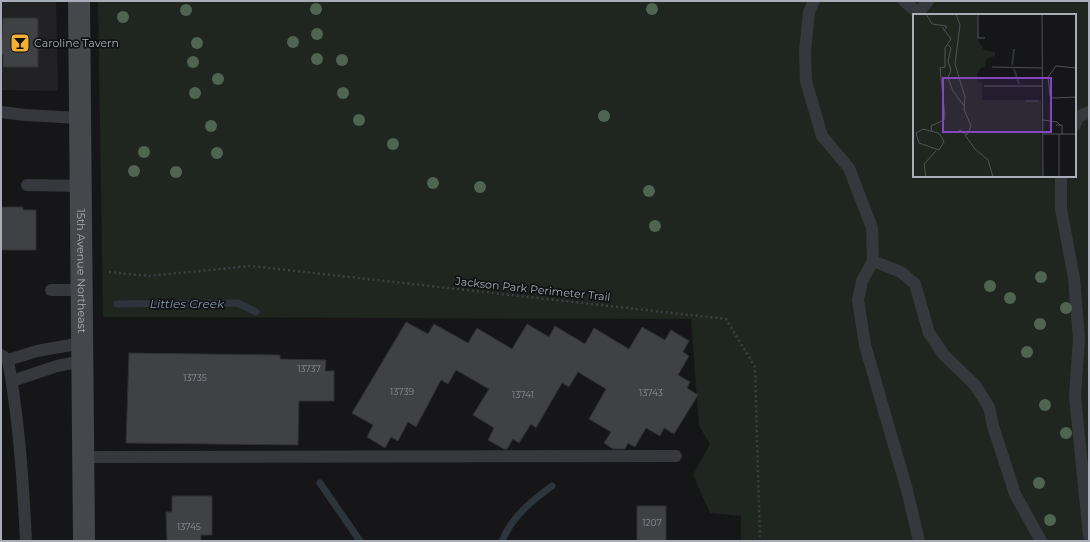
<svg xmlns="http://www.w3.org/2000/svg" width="1090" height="542" viewBox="0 0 1090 542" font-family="Montserrat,sans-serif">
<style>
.built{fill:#222225}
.green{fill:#1e261f;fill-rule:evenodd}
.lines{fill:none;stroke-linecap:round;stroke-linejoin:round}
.stream{stroke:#2c353c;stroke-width:7}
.building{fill:#404145;stroke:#303034}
.path{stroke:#3d3f44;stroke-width:2.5;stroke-dasharray:2 3;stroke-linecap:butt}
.service{stroke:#37383d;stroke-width:12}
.secondary{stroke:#45474d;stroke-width:22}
.tree{fill:#506452}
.labels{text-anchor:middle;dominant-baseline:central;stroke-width:3.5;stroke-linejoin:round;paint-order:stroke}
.number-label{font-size:9px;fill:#8e929b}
.poi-label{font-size:11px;fill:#a8adb8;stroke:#111113;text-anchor:start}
.street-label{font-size:11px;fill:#a8adb8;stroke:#111113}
.water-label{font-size:12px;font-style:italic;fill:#7f9bb3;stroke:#111113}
.inset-river{fill:none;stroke:#2c353c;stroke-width:2}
.inset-road{fill:none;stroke:#505258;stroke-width:1}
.view{fill:#8446be;fill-opacity:0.15;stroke:#8446be;stroke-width:2}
.inset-edge{fill:none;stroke:#a8adb8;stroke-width:2}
</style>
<rect width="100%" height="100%" fill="#161618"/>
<!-- built -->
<polygon class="built" points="1,1 56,1 58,91 1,90"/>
<!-- green -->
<path class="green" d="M 98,1 L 1089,1 L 1089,541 L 741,541 L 741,516 L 710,513 L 693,475 L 710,444 L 699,426 L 691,319 L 103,317 ZM 914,15 L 1075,15 L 1075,176 L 914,176 Z"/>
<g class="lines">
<!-- stream -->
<g class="stream">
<polyline points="117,304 238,303 256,312"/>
<polyline points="320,483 360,541"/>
<path d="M 502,541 C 512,517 531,501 552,486"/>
</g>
</g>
<!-- building -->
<g class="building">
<polygon points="3,18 38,18 38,67 3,67 3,55 1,55"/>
<polygon points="1,207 23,207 23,210 36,210 36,250 1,250"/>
<polygon points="406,322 428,334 434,324 468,343 477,328 512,349 527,324 549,337 555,326 585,344 594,328 629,349 642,327 665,340 671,330 689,341 683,352 689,356 678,375 690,382 687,388 698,395 674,434 664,428 660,436 646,428 635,447 628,443 625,449 613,449 604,443 611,432 589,419 606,389 578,372 569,387 562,383 536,428 531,424 519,443 513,439 507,449 504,449 488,440 494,428 473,415 489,389 456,370 448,384 441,380 416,427 408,422 398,441 391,437 385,448 367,437 373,425 352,413"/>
<polygon points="129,353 280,355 280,359 326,360 325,371 334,371 334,401 299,401 298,445 126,443"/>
<polygon points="172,496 212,496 212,535 201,535 201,541 167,541 166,512 172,512"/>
<rect x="637" y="506" width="29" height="35"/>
</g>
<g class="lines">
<!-- path -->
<polyline class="path" points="109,272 148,276 251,266 726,319 755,367 760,541"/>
<!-- service -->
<g class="service">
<polyline points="814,1 809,12 805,51 806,81 822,136 849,168 872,228 873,261 862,281 858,300 865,345 907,490 919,541"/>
<polyline points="904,1 918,13 928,1"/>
<polyline points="1,112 25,115 80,118"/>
<polyline points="1075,125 1078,117 1089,112"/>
<polyline points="1061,176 1061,209 1074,278 1079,339 1075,396 1089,536"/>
<polyline points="27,185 81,186"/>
<polyline points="873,261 901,272 915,284 929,333 944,355 975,385 989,407 993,426 1015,494 1041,541"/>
<polyline points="51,290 82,290"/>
<path d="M 1,355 L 8,360 C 19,420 23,480 26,541"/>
<polyline points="8,360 37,351 82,343"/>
<polyline points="12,381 57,366 82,361"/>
<polyline points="83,457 676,456"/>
</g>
<!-- secondary -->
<path class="secondary" id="s1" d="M 79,1 L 84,541"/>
</g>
<!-- trees -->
<g class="tree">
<circle cx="316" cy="9" r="6"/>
<circle cx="652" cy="9" r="6"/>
<circle cx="186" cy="10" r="6"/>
<circle cx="123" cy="17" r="6"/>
<circle cx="317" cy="34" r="6"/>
<circle cx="293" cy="42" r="6"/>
<circle cx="197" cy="43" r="6"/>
<circle cx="317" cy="59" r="6"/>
<circle cx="342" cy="60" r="6"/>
<circle cx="193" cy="62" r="6"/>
<circle cx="218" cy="79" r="6"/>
<circle cx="195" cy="93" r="6"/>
<circle cx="343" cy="93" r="6"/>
<circle cx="604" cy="116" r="6"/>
<circle cx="359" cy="120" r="6"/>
<circle cx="211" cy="126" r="6"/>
<circle cx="393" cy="144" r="6"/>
<circle cx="144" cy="152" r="6"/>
<circle cx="217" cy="153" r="6"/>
<circle cx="134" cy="171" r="6"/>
<circle cx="176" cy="172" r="6"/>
<circle cx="433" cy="183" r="6"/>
<circle cx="480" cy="187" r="6"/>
<circle cx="649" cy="191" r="6"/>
<circle cx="655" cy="226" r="6"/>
<circle cx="1041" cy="277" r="6"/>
<circle cx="990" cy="286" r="6"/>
<circle cx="1010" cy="298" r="6"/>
<circle cx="1066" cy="308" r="6"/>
<circle cx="1040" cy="324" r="6"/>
<circle cx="1027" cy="352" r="6"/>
<circle cx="1045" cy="405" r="6"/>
<circle cx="1066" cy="433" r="6"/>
<circle cx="1039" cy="483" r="6"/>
<circle cx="1050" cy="520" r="6"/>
</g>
<!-- icons -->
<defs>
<symbol id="bar-square" viewBox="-11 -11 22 22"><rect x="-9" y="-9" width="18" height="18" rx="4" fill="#f2b134" stroke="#111113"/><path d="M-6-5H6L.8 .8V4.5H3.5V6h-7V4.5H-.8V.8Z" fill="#111"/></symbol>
</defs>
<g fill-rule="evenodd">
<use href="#bar-square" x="9" y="32" width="22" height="22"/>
</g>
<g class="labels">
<!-- number labels -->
<g class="number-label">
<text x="309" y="368">13737</text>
<text x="195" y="377">13735</text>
<text x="402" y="391">13739</text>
<text x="651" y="392">13743</text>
<text x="523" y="394">13741</text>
<text x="652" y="522">1207</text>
<text x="189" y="526">13745</text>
</g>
<!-- poi labels -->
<g class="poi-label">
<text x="34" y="43">Caroline Tavern</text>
</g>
<!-- street labels -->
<g class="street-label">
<text stroke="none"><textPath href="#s1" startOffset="270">15th Avenue Northeast</textPath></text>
<text transform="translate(533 289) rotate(6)">Jackson Park Perimeter Trail</text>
</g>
<!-- water labels -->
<g class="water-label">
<text x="187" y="303">Littles Creek</text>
</g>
</g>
<!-- overview -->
<g transform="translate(913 14)">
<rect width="163" height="163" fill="#161618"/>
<path d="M 0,0 L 64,0 L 66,28 L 71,36 L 82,38 L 82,42 L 73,45 L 72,53 L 68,54 L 64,60 L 64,66 L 69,70 L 69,86 L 128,86 L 129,163 L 0,163 Z" fill="#1e261f"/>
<path class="inset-river" d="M 99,51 L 101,35M 101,55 L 106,70M 112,87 L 126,87"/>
<path class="inset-road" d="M 13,0 L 19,10 L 33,12 L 33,15M 43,0 L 47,11 L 42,50 L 52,83 L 51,95 L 58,112 L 54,121 L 47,116 L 45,119M 65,0 L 65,24 L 72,24M 129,0 L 130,163M 34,30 L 38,34 L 35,47 L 38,56 L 35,64 L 40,77 L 51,92M 79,53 L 129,54M 163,54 L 143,52 L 135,63 L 137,82 L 140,84 L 163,83M 71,72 L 130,72M 130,106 L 144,108 L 147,111M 143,111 L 149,111 L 149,120M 10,115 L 25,119 L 28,122 L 31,128 L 26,136 L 6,129 L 3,119 ZM 19,117 L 18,112 L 31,106 L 32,102 L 27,54 L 32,53 L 32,34 L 38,25 L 29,13M 130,120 L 163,120M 146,120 L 146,163M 52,121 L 62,135 L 75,146 L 80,163M 13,163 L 11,150 L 23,137"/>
<path class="view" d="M 30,64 L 138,64 L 138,118 L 30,118 Z"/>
<rect width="163" height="163" class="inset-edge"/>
</g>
<!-- border -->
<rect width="1090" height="542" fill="none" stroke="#a8adb8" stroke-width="4"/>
</svg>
